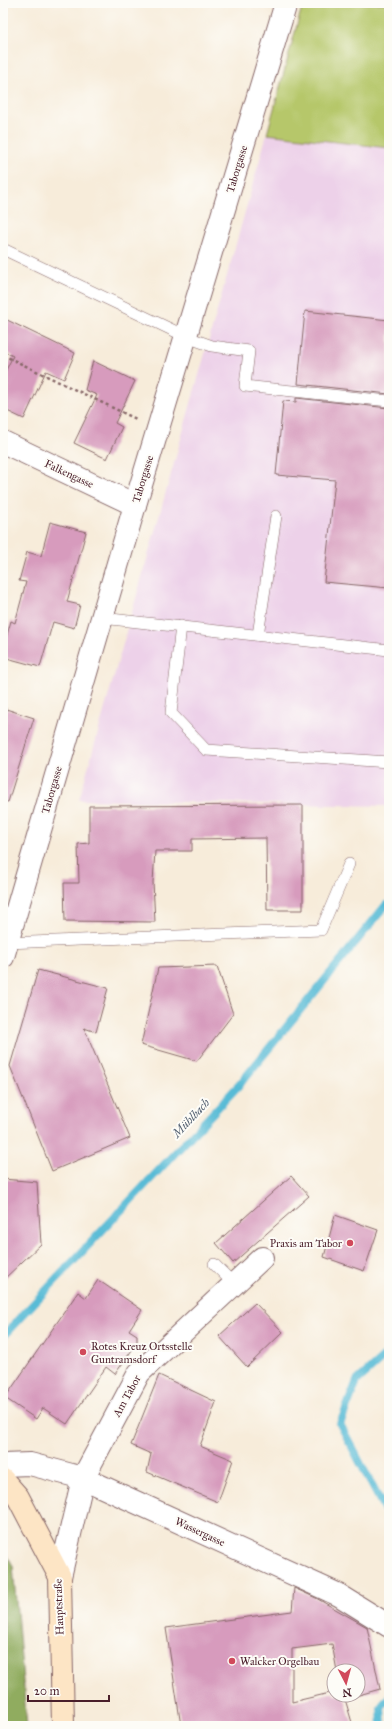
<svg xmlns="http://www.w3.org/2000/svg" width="392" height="1729" viewBox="0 0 392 1729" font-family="'IM FELL Great Primer',serif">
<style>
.built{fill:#edd1e9}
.green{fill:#b6c76a;stroke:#80734a}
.forest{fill:#90ac5e;stroke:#6d6644}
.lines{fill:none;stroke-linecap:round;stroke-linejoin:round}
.stream{stroke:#58bbd6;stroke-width:8}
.building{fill:#d79bbd;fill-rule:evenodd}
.lane-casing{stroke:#876768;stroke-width:12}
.street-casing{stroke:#876768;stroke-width:24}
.secondary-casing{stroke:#876768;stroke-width:24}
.path{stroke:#876768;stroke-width:2.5;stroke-dasharray:3 3;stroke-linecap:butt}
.lane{stroke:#fff;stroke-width:11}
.street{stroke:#fff;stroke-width:22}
.secondary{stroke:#fde5c5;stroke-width:22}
.poi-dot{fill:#d1495b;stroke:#fdfcf7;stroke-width:1.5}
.labels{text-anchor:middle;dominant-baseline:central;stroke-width:4;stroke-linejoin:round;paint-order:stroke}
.street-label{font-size:11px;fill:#4a1f2b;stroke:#fdfcf7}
.poi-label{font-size:11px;fill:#4a1f2b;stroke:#fdfcf7;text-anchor:start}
.water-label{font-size:12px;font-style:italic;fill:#505d6f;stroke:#fdfcf7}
</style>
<rect width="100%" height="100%" fill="#fdfcf7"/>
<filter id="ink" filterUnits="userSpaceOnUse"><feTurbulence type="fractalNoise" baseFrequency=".025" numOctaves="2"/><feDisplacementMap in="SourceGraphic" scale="8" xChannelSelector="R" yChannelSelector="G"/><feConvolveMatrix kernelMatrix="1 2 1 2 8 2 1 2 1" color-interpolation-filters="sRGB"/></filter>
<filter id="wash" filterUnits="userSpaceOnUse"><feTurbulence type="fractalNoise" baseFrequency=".012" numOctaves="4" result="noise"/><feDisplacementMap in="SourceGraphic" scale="16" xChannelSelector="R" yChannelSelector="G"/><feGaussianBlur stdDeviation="0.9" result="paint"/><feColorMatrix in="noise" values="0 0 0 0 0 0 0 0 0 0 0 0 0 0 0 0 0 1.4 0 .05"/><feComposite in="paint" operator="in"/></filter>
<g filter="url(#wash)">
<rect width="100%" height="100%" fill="#f7ecda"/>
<!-- built -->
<polygon class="built" points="267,134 389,148 389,806 79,800"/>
<!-- green -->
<polygon class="green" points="303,3 389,3 389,148 267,134"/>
<!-- forest -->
<polygon class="forest" points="3,1546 13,1566 27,1726 3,1726"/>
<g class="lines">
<!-- stream -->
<g class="stream">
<polyline points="3,1336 239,1085 386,905"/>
<polyline points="389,1352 357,1381 340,1424 389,1518"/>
<polyline points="382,1726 381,1707 389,1697"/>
</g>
</g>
<g id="blocks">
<!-- building -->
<g class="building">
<polygon points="305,311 389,320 389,394 298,384"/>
<polygon points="3,318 75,353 64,379 46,371 24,419 3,409 3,376 13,356 3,351"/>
<polygon points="93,361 135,381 115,423 122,427 107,459 74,443 97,395 85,390"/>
<polygon points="296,398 389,408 389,588 324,582 335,480 276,475 283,401 296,402"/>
<polygon points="50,522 86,532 67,602 80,605 74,628 53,622 40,667 3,657 3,649 11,621 15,623 26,582 19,581 27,552 41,556"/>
<polygon points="3,708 34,718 8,802 3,801"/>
<polygon points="303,805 303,910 267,910 266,838 192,839 192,851 155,851 153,882 155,922 65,921 64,883 79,883 78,844 89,843 89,806"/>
<polygon points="217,966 233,1014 197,1061 141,1045 158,968"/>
<polygon points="38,970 108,988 96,1032 84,1028 130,1138 52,1171 10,1066"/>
<polygon points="291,1176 309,1196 233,1263 216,1243"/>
<polygon points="3,1179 37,1182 41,1244 3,1280"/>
<polygon points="335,1215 378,1230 364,1271 324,1257"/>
<polygon points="98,1280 142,1310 129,1330 137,1335 137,1343 115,1374 106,1367 67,1424 43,1408 36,1419 5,1398 78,1292 86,1298"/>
<polygon points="255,1303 283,1332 247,1367 219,1336"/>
<polygon points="159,1375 216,1402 200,1446 233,1460 218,1502 147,1472 151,1454 131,1445"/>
<path d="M 294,1588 L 316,1598 L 367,1627 L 380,1689 L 345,1699 L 353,1726 L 181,1726 L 166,1628 L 292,1611 ZM 332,1644 L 337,1671 L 358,1671 L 358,1695 L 334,1695 L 334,1692 L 292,1702 L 292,1649 Z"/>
</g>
</g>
</g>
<g filter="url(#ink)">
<use href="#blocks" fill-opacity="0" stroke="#876768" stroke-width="1"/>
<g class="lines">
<defs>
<g id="lane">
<polyline points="3,249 187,337 212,346 249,351 245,386 389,401"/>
<polyline points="102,618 389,650"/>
<polyline points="181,626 171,713 206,750 389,762"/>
<polyline points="258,635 276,516"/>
<polyline points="7,943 321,930 349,864"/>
<polyline points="214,1264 234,1284"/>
</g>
<g id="street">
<polyline points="3,442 135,505"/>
<polyline points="3,957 135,505 286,3"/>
<polyline points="3,1465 30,1464 83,1478 339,1595 389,1626"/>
<polyline points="60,1577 83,1478 139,1373 262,1258"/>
</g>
<polyline id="secondary" points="3,1480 18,1497 60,1577 63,1726"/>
</defs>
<!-- lane casing -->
<use href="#lane" class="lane-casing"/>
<!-- street casing -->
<use href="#street" class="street-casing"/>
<!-- secondary casing -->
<use href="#secondary" class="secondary-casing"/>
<!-- path -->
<polyline class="path" points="3,355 136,419"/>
<!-- lane -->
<use href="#lane" class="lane"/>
<!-- street -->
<use href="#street" class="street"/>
<!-- secondary -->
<use href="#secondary" class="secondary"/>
</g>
</g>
<!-- markers -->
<g class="poi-dot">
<circle cx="350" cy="1243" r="4"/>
<circle cx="83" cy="1352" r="4"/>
<circle cx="232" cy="1661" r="4"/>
</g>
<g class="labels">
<!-- street labels -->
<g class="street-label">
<text transform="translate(237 169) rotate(-73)">Taborgasse</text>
<text transform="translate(69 474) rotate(25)">Falkengasse</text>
<text transform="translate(143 479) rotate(-73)">Taborgasse</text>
<text transform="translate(52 790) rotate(-74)">Taborgasse</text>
<text transform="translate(127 1396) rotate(-61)">Am Tabor</text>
<text transform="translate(200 1532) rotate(25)">Wassergasse</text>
<text transform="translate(59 1607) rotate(-92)">Hauptstraße</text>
</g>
<!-- poi labels -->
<g class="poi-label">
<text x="342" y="1243" text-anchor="end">Praxis am Tabor</text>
<text x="91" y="1346">Rotes Kreuz Ortsstelle<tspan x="91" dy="13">Guntramsdorf</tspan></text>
<text x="240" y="1661">Walcker Orgelbau</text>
</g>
<!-- water labels -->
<g class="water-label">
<text transform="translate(191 1118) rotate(-47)">Mühlbach</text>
</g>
</g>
<!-- margin -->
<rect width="392" height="1729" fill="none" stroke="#fdfcf7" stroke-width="16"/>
<!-- north arrow -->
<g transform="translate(346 1683) rotate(174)"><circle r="19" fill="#fdfcf7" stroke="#b5a4a5"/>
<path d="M0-3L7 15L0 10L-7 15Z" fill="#d1495b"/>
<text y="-6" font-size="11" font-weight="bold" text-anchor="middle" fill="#4a1f2b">N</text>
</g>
<!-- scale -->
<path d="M28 1695v6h81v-6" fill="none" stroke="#4a1f2b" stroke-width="2"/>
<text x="34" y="1695" font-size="12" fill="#4a1f2b" stroke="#fdfcf7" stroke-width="3" paint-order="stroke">20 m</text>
</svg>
